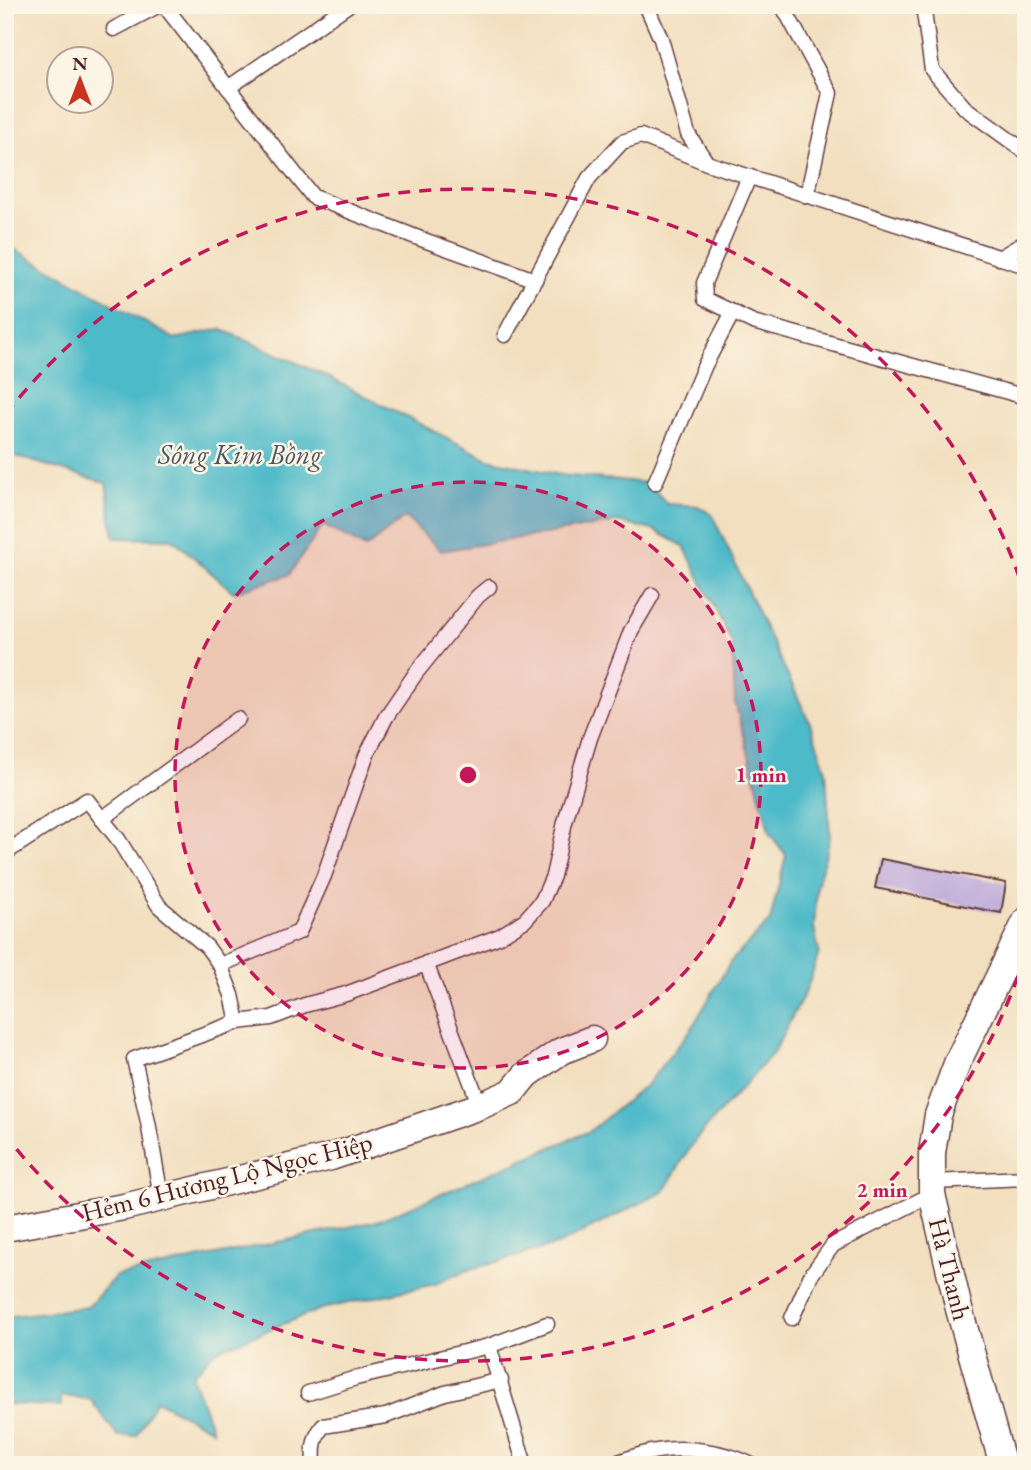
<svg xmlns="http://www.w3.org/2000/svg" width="1031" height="1470" viewBox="0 0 1031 1470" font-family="'EB Garamond',serif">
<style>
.water{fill:#4ebac9;stroke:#4c6c7a;stroke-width:2}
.building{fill:#c3b0db}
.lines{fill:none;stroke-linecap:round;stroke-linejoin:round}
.lane-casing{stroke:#633c41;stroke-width:17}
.street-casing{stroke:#633c41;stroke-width:29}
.lane{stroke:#fff;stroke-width:14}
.street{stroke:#fff;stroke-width:26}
.ring{fill:none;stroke:#c2185b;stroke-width:3.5;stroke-dasharray:12 9}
.labels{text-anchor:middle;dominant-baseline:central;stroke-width:5;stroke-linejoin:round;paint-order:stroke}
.street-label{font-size:26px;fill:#4a1f2b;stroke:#fcf5e5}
.water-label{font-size:28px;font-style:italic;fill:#4b5562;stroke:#fcf5e5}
.centre{fill:#c2185b;stroke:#fcf5e5;stroke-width:3.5}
.ring-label{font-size:21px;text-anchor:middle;font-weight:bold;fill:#c2185b;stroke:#fcf5e5;stroke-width:5;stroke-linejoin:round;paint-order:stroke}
</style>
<rect width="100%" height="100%" fill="#fcf5e5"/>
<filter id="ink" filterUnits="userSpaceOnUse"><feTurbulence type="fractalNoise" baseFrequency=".0143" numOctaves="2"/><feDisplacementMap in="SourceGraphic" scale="14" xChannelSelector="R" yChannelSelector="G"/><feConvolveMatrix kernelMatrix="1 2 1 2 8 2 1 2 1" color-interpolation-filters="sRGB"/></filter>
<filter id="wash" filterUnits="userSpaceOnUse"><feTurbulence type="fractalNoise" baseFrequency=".00686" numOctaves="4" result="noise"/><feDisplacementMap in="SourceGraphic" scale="28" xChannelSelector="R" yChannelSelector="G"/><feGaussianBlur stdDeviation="1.57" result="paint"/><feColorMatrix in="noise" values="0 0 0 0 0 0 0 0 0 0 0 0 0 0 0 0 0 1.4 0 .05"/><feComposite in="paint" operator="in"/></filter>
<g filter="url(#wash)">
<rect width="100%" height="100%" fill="#f2dfbf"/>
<!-- water -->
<polygon class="water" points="5,239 7,245 175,339 221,329 324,375 488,459 560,475 648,483 667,504 698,506 712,515 810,723 826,771 830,838 817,886 814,927 819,953 807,988 774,1052 695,1140 663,1192 559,1244 465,1271 435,1284 321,1309 215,1351 192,1376 212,1430 156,1400 136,1436 118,1436 90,1399 61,1396 61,1406 5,1404 5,1317 88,1307 116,1276 377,1221 590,1131 647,1084 690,1031 731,961 770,921 786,855 770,834 735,702 732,643 684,546 654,530 617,522 441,551 405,517 366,548 323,525 289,575 233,592 173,539 114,538 106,483 5,453"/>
<g id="blocks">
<!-- building -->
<polygon class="building" points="881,859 1006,883 1001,913 875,888"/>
</g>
</g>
<g filter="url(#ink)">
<use href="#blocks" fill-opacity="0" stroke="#633c41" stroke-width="2"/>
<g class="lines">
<defs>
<g id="lane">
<polyline points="164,5 313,197 421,239 535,280"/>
<polyline points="646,5 661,39 688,134 707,163 1026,266"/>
<polyline points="782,5 830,93 807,196"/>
<polyline points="923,5 932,70 965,108 1026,152"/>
<polyline points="114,29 159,5"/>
<polyline points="228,88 348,5"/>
<polyline points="749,177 704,283 705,299 753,322 1026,397"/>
<polyline points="999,258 1026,242"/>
<polyline points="505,335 589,178 622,142 641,136 707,163"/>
<polyline points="655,483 705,365 733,312"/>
<polyline points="102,819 238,719"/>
<polyline points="5,853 87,800 118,839 159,906 207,947 220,965 232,995 238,1022 134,1059 148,1122 161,1197"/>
<polyline points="426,963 480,1106"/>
<polyline points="220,965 299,932 324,876 366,756 386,717 416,673 478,596 489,587"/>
<polyline points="238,1022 271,1018 305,1005 346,994 500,936 525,920 542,901 553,876 565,822 590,738 631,631 652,595"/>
<polyline points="932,1182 1026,1178"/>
<polyline points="792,1318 811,1275 833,1245 932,1194"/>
<polyline points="308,1393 356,1378 489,1346"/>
<path d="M 314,1465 C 313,1448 313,1439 323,1426 L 386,1416 L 445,1393 L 501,1380"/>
<polyline points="525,1465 489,1346 547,1324"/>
<path d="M 610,1465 C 625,1460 641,1453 657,1451 C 687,1446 724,1451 752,1465"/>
</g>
<g id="street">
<polyline points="5,1228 124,1207 331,1157 480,1106 512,1092 525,1076 561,1051 592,1039"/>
<polyline points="1003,1465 959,1309 932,1194 932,1153 938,1115 958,1061 1026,921"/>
</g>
</defs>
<!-- lane casing -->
<use href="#lane" class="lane-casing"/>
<!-- street casing -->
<use href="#street" class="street-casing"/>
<!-- lane -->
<use href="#lane" class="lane"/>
<!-- street -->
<use href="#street" class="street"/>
</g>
</g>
<!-- distance rings -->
<circle cx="468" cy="775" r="293" fill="#c2185b" fill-opacity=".12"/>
<g class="ring">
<circle cx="468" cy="775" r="293"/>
<path d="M1025 956A586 586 0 0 1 6 1136M6 414A586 586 0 0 1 1025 594"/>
</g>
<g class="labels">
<!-- street labels -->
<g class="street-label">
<text transform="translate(227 1177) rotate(-14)">Hẻm 6 Hương Lộ Ngọc Hiệp</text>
<text transform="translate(950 1269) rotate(76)">Hà Thanh</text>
</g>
<!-- water labels -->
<g class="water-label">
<text x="240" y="454">Sông Kim Bồng</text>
</g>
</g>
<circle cx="468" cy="775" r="10" class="centre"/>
<g class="ring-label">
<text x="761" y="782">1 min</text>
<text x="882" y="1197">2 min</text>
</g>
<!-- margin -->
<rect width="1031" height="1470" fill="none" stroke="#fcf5e5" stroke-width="28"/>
<!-- north arrow -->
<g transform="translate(80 80)"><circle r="33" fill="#fcf5e5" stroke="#b59f9b" stroke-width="2"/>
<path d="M0-5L12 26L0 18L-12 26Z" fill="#c8321e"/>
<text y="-10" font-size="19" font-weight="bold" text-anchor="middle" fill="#4a1f2b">N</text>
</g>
</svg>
